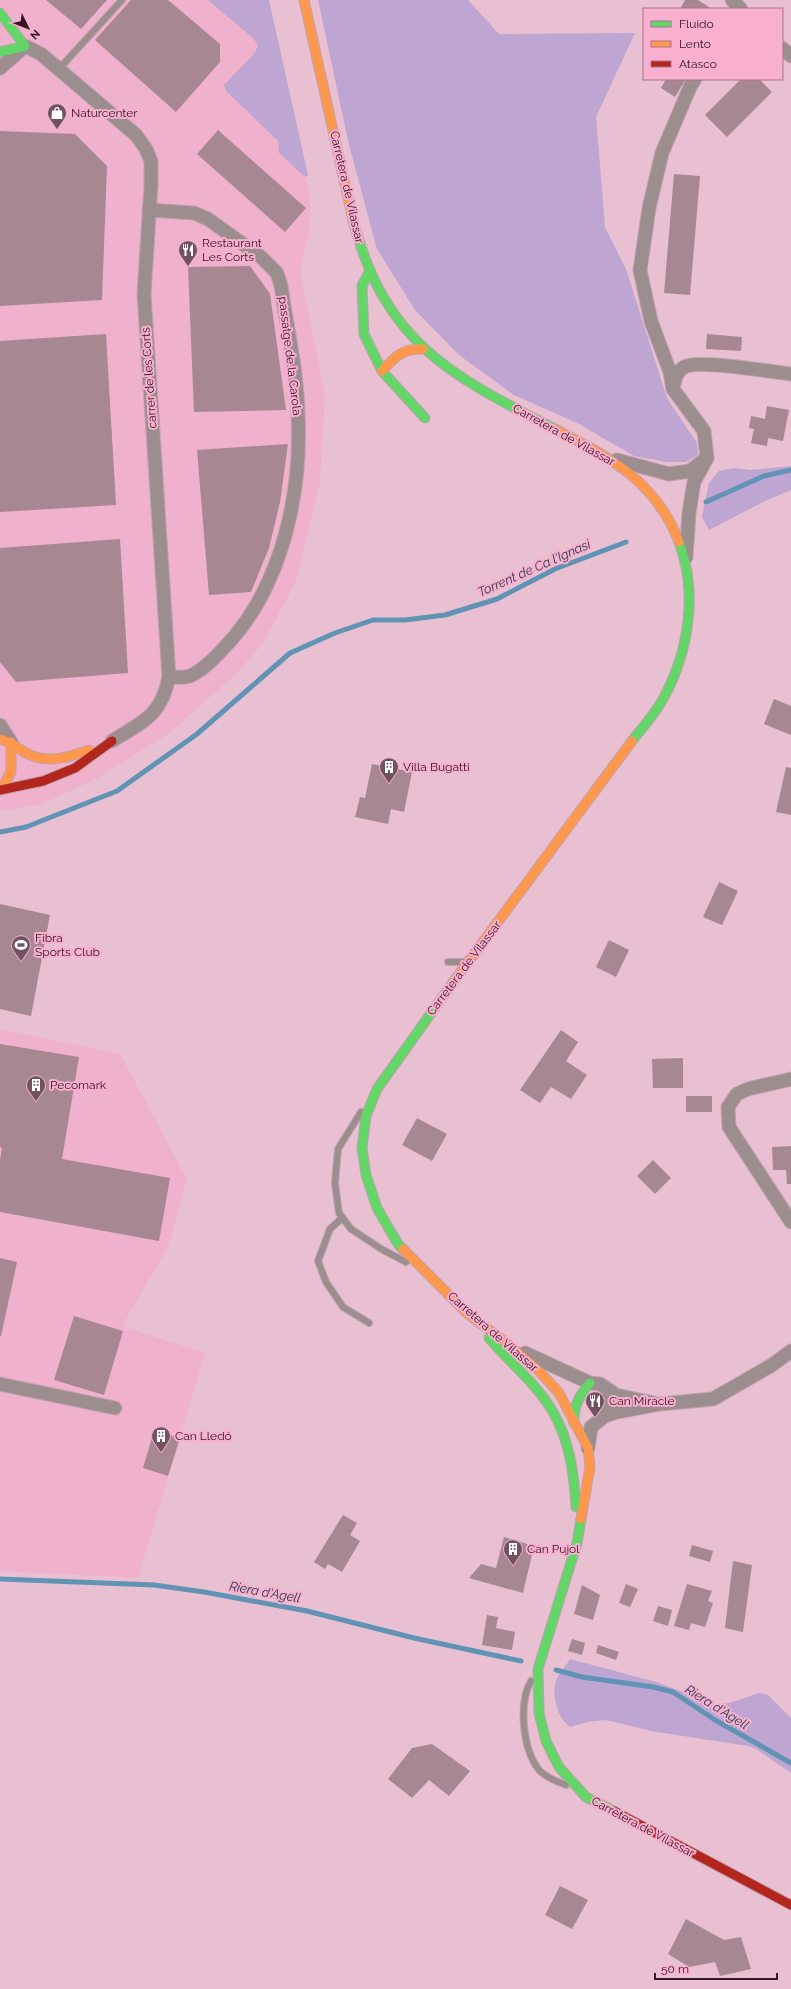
<svg xmlns="http://www.w3.org/2000/svg" width="791" height="1989" viewBox="0 0 791 1989" font-family="Raleway,sans-serif">
<style>
.built{fill:#f0b1cd}
.green{fill:#bea5d2}
.lines{fill:none;stroke-linecap:round;stroke-linejoin:round}
.stream{stroke:#6193b4;stroke-width:5}
.building{fill:#a78791}
.lane-casing{stroke:#c0a1af;stroke-width:8}
.street-casing{stroke:#c0a1af;stroke-width:15}
.fast-casing{stroke:#c0a1af;stroke-width:11}
.slow-casing{stroke:#c0a1af;stroke-width:11}
.jam-casing{stroke:#c0a1af;stroke-width:11}
.lane{stroke:#9c8d8e;stroke-width:6}
.street{stroke:#9c8d8e;stroke-width:13}
.fast{stroke:#63d668;stroke-width:9}
.slow{stroke:#ff974d;stroke-width:9}
.jam{stroke:#b3261e;stroke-width:9}
.labels{text-anchor:middle;dominant-baseline:central;stroke-width:4;stroke-linejoin:round;paint-order:stroke}
.poi-label{font-size:12px;fill:#311623;stroke:#f9afce;text-anchor:start}
.street-label{font-size:12px;fill:#311623;stroke:#f9afce}
.water-label{font-size:13px;font-style:italic;fill:#1b4052;stroke:#f9afce}
</style>
<rect width="100%" height="100%" fill="#e8c0d1"/>
<!-- built -->
<g class="built">
<polygon points="0,0 208,0 254,39 258,46 254,54 226,91 278,141 279,153 305,177 310,196 309,231 300,270 325,395 320,482 296,581 264,642 236,674 171,732 98,778 42,804 0,811"/>
<polygon points="0,1029 120,1054 187,1179 168,1247 122,1326 205,1353 138,1578 0,1571"/>
</g>
<!-- green -->
<g class="green">
<polygon points="208,0 269,0 308,175 305,177 279,153 278,141 226,91 224,85 254,54 258,46 254,39"/>
<polygon points="318,0 468,0 499,34 635,33 596,117 605,227 626,269 667,398 697,443 698,455 686,462 666,462 634,456 579,424 514,395 459,355 415,310 377,249 349,145"/>
<polygon points="791,466 791,490 763,502 709,530 702,517 709,483 719,471 735,468 750,470"/>
<path d="M 570,1659 L 656,1682 L 715,1704 L 730,1703 L 759,1693 L 767,1694 L 791,1718 L 791,1773 L 756,1749 L 748,1746 L 651,1731 L 606,1720 L 588,1722 L 570,1727 C 558,1719 551,1695 556,1681 C 559,1673 566,1666 570,1659 Z"/>
</g>
<g class="lines">
<!-- stream -->
<g class="stream">
<polyline points="706,502 764,476 791,470"/>
<polyline points="0,832 26,827 117,791 197,734 290,653 335,633 373,620 405,620 445,615 497,599 555,569 626,542"/>
<polyline points="0,1579 154,1585 204,1592 307,1611 414,1638 521,1661"/>
<polyline points="556,1670 582,1677 653,1687 673,1692 715,1720 791,1763"/>
</g>
</g>
<!-- building -->
<g class="building">
<polygon points="46,0 107,0 81,29"/>
<polygon points="131,0 168,0 220,44 220,62 176,112 95,40"/>
<polygon points="685,0 698,0 712,9 680,9"/>
<polygon points="666,79 686,79 675,97 661,88"/>
<polygon points="741,79 759,79 772,92 727,137 705,115"/>
<polygon points="218,130 306,208 285,232 197,154"/>
<polygon points="0,131 75,134 107,166 102,300 0,306"/>
<polygon points="674,174 700,176 690,295 664,293"/>
<polygon points="250,266 270,294 286,410 194,412 188,267"/>
<polygon points="106,334 116,505 0,512 0,341"/>
<polygon points="707,334 742,337 741,351 706,349"/>
<polygon points="767,406 789,410 783,441 768,438 767,446 751,443 754,429 749,428 751,416 765,419"/>
<polygon points="288,444 280,502 269,548 251,592 209,595 197,450"/>
<polygon points="120,539 128,673 16,682 0,662 0,548"/>
<polygon points="774,699 791,706 791,735 764,724"/>
<polygon points="372,764 412,772 404,812 391,809 388,824 355,817 360,797 365,798"/>
<polygon points="786,767 791,768 791,815 776,812"/>
<polygon points="719,882 738,891 722,925 703,917"/>
<polygon points="0,904 50,915 31,1016 0,1009"/>
<polygon points="609,940 629,950 616,977 596,967"/>
<polygon points="561,1030 578,1042 566,1061 587,1075 571,1099 551,1087 540,1103 520,1090"/>
<polygon points="0,1044 79,1057 62,1159 170,1178 159,1241 0,1212 0,1160 2,1148 0,1147"/>
<polygon points="683,1058 683,1088 653,1088 652,1059"/>
<rect x="686" y="1096" width="26" height="16"/>
<polygon points="417,1118 447,1134 432,1161 402,1145"/>
<polygon points="791,1146 791,1184 787,1184 786,1170 773,1170 772,1147"/>
<polygon points="653,1160 671,1178 655,1194 637,1176"/>
<polygon points="0,1258 17,1262 1,1336 0,1336"/>
<polygon points="74,1316 123,1331 104,1395 54,1380"/>
<polygon points="154,1431 180,1438 168,1476 143,1468"/>
<polygon points="343,1515 357,1523 350,1535 360,1541 342,1572 328,1564 325,1569 314,1562"/>
<polygon points="504,1537 534,1546 523,1593 469,1578 481,1564 496,1568"/>
<polygon points="692,1545 713,1551 710,1562 689,1556"/>
<polygon points="733,1561 752,1565 743,1632 725,1628"/>
<polygon points="626,1584 638,1589 630,1607 619,1603"/>
<polygon points="687,1584 712,1591 708,1601 713,1603 705,1627 691,1623 689,1630 674,1626"/>
<polygon points="582,1585 600,1595 593,1620 574,1614"/>
<polygon points="658,1606 672,1610 668,1626 653,1621"/>
<polygon points="487,1615 498,1617 496,1628 515,1632 512,1650 482,1645"/>
<polygon points="572,1639 585,1643 582,1655 568,1651"/>
<polygon points="598,1645 619,1652 616,1660 596,1653"/>
<polygon points="432,1744 470,1771 449,1796 429,1780 412,1798 388,1779 412,1748"/>
<polygon points="560,1886 588,1900 572,1929 545,1915"/>
<polygon points="686,1919 724,1940 741,1937 751,1969 720,1976 715,1962 689,1967 668,1954"/>
</g>
<g class="lines">
<defs>
<g id="lane">
<polyline points="59,69 122,0"/>
<polyline points="448,962 464,962"/>
<polyline points="361,1112 338,1149 335,1183 339,1213 351,1229 383,1250 406,1262"/>
<polyline points="342,1218 330,1229 318,1261 326,1282 343,1307 369,1323"/>
<path d="M 531,1681 C 518,1704 523,1750 539,1770 C 545,1777 558,1782 566,1785"/>
</g>
<g id="street">
<polyline points="732,0 741,9"/>
<polyline points="782,48 791,56"/>
<path d="M 0,68 L 25,46 L 41,54 L 136,135 L 146,149 L 151,161 L 151,186 L 144,294 L 169,677 C 161,716 144,721 112,741"/>
<polyline points="695,79 690,87 662,153 649,208 640,270 651,321 670,372 673,389 704,431 707,458"/>
<path d="M 149,210 L 194,213 L 208,219 L 261,257 L 277,273 L 281,286 C 287,328 297,370 298,413 C 302,489 284,578 233,638 C 221,651 206,669 190,676 C 184,678 175,677 169,677"/>
<path d="M 673,388 C 675,380 676,372 684,367 C 698,359 772,372 791,374"/>
<polyline points="617,460 669,474 690,471 704,460"/>
<polyline points="686,557 689,513 694,482 707,458"/>
<polyline points="0,725 11,742"/>
<polyline points="791,1079 748,1089 737,1094 728,1107 729,1127 791,1222"/>
<polyline points="525,1353 590,1383 600,1384 616,1395 654,1403"/>
<polyline points="0,1384 115,1408"/>
<polyline points="605,1416 617,1412 660,1404 713,1399 772,1365 791,1351"/>
<path d="M 588,1448 L 591,1427 C 604,1417 619,1407 607,1391"/>
</g>
<g id="fast">
<polyline points="0,13 25,46 0,52"/>
<path d="M 353,220 C 385,343 450,375 555,429"/>
<polyline points="370,270 362,286 364,334 382,371 425,418"/>
<path d="M 632,741 C 642,728 655,714 663,699 C 689,652 698,593 679,542"/>
<polyline points="403,1249 398,1244 377,1208 366,1175 362,1148 366,1116 377,1089 454,981"/>
<path d="M 489,1338 C 510,1363 537,1384 553,1412 C 570,1441 574,1475 576,1507"/>
<path d="M 574,1423 C 573,1407 579,1395 590,1383"/>
<polyline points="581,1519 577,1543 538,1669 539,1713 546,1741 559,1767 586,1797 614,1811"/>
</g>
<g id="slow">
<polyline points="304,0 353,220"/>
<path d="M 382,371 C 395,357 403,348 423,349"/>
<path d="M 555,429 C 609,457 656,481 679,542"/>
<path d="M 0,739 C 11,742 18,749 28,754 C 48,764 69,757 89,750"/>
<polyline points="1,790 11,772 11,742"/>
<polyline points="454,981 632,741"/>
<polyline points="403,1249 467,1313 513,1348 539,1371 559,1393 588,1448 590,1467 581,1519"/>
</g>
<g id="jam">
<polyline points="0,790 43,781 75,768 112,741"/>
<polyline points="614,1811 791,1905"/>
</g>
</defs>
<!-- lane casing -->
<use href="#lane" class="lane-casing"/>
<!-- street casing -->
<use href="#street" class="street-casing"/>
<!-- fast casing -->
<use href="#fast" class="fast-casing"/>
<!-- slow casing -->
<use href="#slow" class="slow-casing"/>
<!-- jam casing -->
<use href="#jam" class="jam-casing"/>
<!-- lane -->
<use href="#lane" class="lane"/>
<!-- street -->
<use href="#street" class="street"/>
<!-- fast -->
<use href="#fast" class="fast"/>
<!-- slow -->
<use href="#slow" class="slow"/>
<!-- jam -->
<use href="#jam" class="jam"/>
</g>
<!-- icons -->
<defs>
<symbol id="shop-pin" viewBox="-11 -11 22 30"><path d="M0 17L-7.5 6A9.5 9.5 0 1 1 7.5 6Z" fill="#715260" stroke="#f9afce"/><path d="M-5-2.5h2.3a2.7 3.5 0 0 1 5.4 0H5L5.5 6h-11ZM-1.5-2.5h3a1.5 2.3 0 0 0-3 0Z" fill="#fff"/></symbol>
<symbol id="restaurant-pin" viewBox="-11 -11 22 30"><path d="M0 17L-7.5 6A9.5 9.5 0 1 1 7.5 6Z" fill="#715260" stroke="#f9afce"/><path d="M-5-6h1v4h1v-4h1v4h1v-4h1v5L-1.5 .5V6h-2V.5L-5-1ZM5-6V6H3V1.5H1.5Q1.5-4 5-6Z" fill="#fff"/></symbol>
<symbol id="building-pin" viewBox="-11 -11 22 30"><path d="M0 17L-7.5 6A9.5 9.5 0 1 1 7.5 6Z" fill="#715260" stroke="#f9afce"/><path d="M-4-6H4V6H1V3H-1V6H-4ZM-2.5-4.3h1.7v1.8h-1.7ZM.8-4.3h1.7v1.8H.8ZM-2.5-1h1.7V.8h-1.7ZM.8-1h1.7V.8H.8Z" fill="#fff"/></symbol>
<symbol id="stadium-pin" viewBox="-11 -11 22 30"><path d="M0 17L-7.5 6A9.5 9.5 0 1 1 7.5 6Z" fill="#715260" stroke="#f9afce"/><path d="M0-5a6.5 5 0 1 0 0 10a6.5 5 0 1 0 0-10ZM-3.5-1.8h7v3.6h-7Z" fill="#fff"/></symbol>
</defs>
<g fill-rule="evenodd">
<use href="#shop-pin" x="46" y="102" width="22" height="30"/>
<use href="#restaurant-pin" x="177" y="239" width="22" height="30"/>
<use href="#building-pin" x="378" y="756" width="22" height="30"/>
<use href="#stadium-pin" x="10" y="934" width="22" height="30"/>
<use href="#building-pin" x="25" y="1074" width="22" height="30"/>
<use href="#restaurant-pin" x="584" y="1390" width="22" height="30"/>
<use href="#building-pin" x="150" y="1425" width="22" height="30"/>
<use href="#building-pin" x="502" y="1538" width="22" height="30"/>
</g>
<g class="labels">
<!-- poi labels -->
<g class="poi-label">
<text x="71" y="113">Naturcenter</text>
<text x="202" y="243">Restaurant<tspan x="202" dy="14">Les Corts</tspan></text>
<text x="403" y="767">Villa Bugatti</text>
<text x="35" y="938">Fibra<tspan x="35" dy="14">Sports Club</tspan></text>
<text x="50" y="1085">Pecomark</text>
<text x="609" y="1401">Can Miracle</text>
<text x="175" y="1436">Can Lledó</text>
<text x="527" y="1549">Can Pujol</text>
</g>
<!-- street labels -->
<g class="street-label">
<text transform="translate(347 187) rotate(77)">Carretera de Vilassar</text>
<text transform="translate(290 356) rotate(83)">passatge de la Carola</text>
<text transform="translate(149 378) rotate(-94)">carrer de les Corts</text>
<text transform="translate(564 435) rotate(29)">Carretera de Vilassar</text>
<text transform="translate(464 968) rotate(-53)">Carretera de Vilassar</text>
<text transform="translate(493 1332) rotate(41)">Carretera de Vilassar</text>
<text transform="translate(643 1827) rotate(28)">Carretera de Vilassar</text>
</g>
<!-- water labels -->
<g class="water-label">
<text transform="translate(534 568) rotate(-24)">Torrent de Ca l'Ignasi</text>
<text transform="translate(265 1592) rotate(10)">Riera d'Agell</text>
<text transform="translate(717 1707) rotate(32)">Riera d'Agell</text>
</g>
</g>
<!-- legend -->
<rect x="643" y="8" width="140" height="72" fill="#f9afce" stroke="#a9728a"/>
<rect x="651" y="21" width="20" height="6" fill="#63d668" stroke="#a9728a"/>
<text x="679" y="28" font-size="12" fill="#311623">Fluido</text>
<rect x="651" y="41" width="20" height="6" fill="#ff974d" stroke="#a9728a"/>
<text x="679" y="48" font-size="12" fill="#311623">Lento</text>
<rect x="651" y="61" width="20" height="6" fill="#b3261e" stroke="#a9728a"/>
<text x="679" y="68" font-size="12" fill="#311623">Atasco</text>
<!-- north arrow -->
<g transform="translate(28 28) rotate(133)" stroke="#f9afce" stroke-width="3" paint-order="stroke">
<path d="M0-3L7 15L0 10L-7 15Z" fill="#311623"/>
<text y="-6" font-size="11" font-weight="bold" text-anchor="middle" fill="#311623">N</text>
</g>
<!-- scale -->
<path d="M655 1973v6h122v-6" fill="none" stroke="#311623" stroke-width="2"/>
<text x="661" y="1973" font-size="12" fill="#311623" stroke="#f9afce" stroke-width="3" paint-order="stroke">50 m</text>
</svg>
